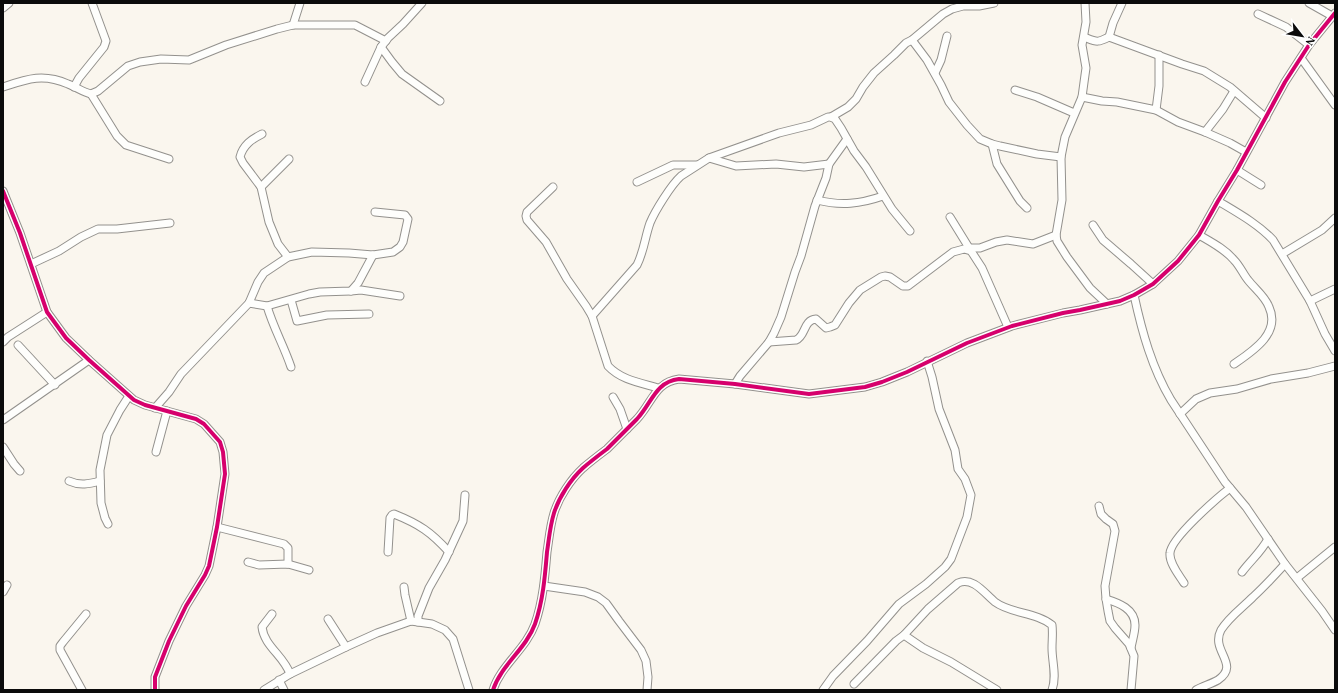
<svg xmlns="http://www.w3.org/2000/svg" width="1338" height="693" viewBox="0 0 1338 693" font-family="Georgia,serif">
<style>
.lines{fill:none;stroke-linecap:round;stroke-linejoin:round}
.minor-casing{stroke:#93918d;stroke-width:9}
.minor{stroke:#fefefc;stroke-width:7}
.cycleway-casing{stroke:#fff;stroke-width:6}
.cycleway{stroke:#d6006c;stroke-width:4}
</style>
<rect width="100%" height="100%" fill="#faf6ee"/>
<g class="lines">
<defs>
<g id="minor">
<polyline points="1085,3 1086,22 1082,45 1086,68 1085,75 1082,97 1065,137 1061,157 1062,200 1056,235 1057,241 1067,257 1090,288 1107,304"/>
<polyline points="1309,3 1332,16"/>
<polyline points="3,8 9,3"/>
<polyline points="1258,14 1286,27 1309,45"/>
<polyline points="293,25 300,3"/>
<path d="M 1084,37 C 1097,42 1097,43 1109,37 L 1182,64 L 1204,71 L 1230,87 L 1266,118"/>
<polyline points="1109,37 1113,23 1122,3"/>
<polyline points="912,40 927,60 941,85 949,102 967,125 980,139 992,144 1000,146 1037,154 1061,157"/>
<polyline points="381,47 392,62 402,74 440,101"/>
<polyline points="1301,58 1335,105"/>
<polyline points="935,73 941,60 947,36"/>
<polyline points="365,82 381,47 388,38 403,24 422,3"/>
<path d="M 3,87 C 27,79 43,73 68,84 C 76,87 83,92 91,94 L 98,91 L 128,66 L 140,62 L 161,59 L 189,60 L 226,45 L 277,29 L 293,25 L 355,25 L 386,41"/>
<polyline points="74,87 79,78 104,47 106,41 92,3"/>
<polyline points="1015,90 1037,97 1074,113"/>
<polyline points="91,94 117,136 126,145 169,159"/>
<polyline points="1082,97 1102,101 1117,102 1156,110 1178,122 1205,132 1230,143 1246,152"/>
<polyline points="1156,110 1159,86 1159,55"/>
<polyline points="831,117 848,107 856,99 863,87 874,73 894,55 906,43 912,40 943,14 952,9 963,6 979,6 994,3"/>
<polyline points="1205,132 1223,109 1234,91"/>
<path d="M 262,134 C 252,139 243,145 240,157 L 243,163 L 261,187 L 269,222 L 278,244 L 288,257"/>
<polyline points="992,144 997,164 1020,201 1027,208"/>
<polyline points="709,158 736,166 776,164 804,167 829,164"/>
<polyline points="1237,170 1261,185"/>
<polyline points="637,182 673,165 697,165"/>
<polyline points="261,187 289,159"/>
<path d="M 553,187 L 527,212 L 526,216 L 527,220 L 546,242 L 567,279 L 586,306 L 592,316 L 608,366 C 621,380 641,383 658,388"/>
<polyline points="3,191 20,233 47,312 66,338 89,360 134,400 145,405 196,419 204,424 220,442 223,452 225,474 217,527 209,566 205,575 186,606 169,641 155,677 155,690"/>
<path d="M 817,200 C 841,206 860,204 883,196"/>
<path d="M 1218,201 C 1238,213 1258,224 1273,240 L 1310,301 L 1325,334 L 1335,351"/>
<polyline points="950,217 971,251"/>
<polyline points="1093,225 1103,240 1131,264 1153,284"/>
<path d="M 1199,235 C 1211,242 1225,249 1234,260 C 1240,266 1243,274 1248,280 C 1255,289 1265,296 1269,307 C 1281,333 1253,351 1234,364"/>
<polyline points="969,248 980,248 996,242 1007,240 1033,244 1056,235"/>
<polyline points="1282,254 1322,230 1335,218"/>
<polyline points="31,264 59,251 81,237 98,229 117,229 170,223"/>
<polyline points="351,291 358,283 373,255"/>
<path d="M 1134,295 C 1142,332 1152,368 1171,400 L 1225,482 L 1246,507 L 1285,564 L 1322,611 L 1335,630"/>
<polyline points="291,300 297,321 327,315 369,314"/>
<polyline points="1310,301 1335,289"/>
<polyline points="249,303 267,306 309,294 320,292 351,291 361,290 400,296"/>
<path d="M 267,306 C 273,327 284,346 291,367"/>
<path d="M 592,316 L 637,265 C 644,251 645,237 650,223 C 655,211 671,185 681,176 L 709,158 L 779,133 L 811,125 L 828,117 L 831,117 L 835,119 L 841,128 L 854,151 L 866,167 L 892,209 L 910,231"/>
<polyline points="3,342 8,337 47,312"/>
<path d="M 769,342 L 796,340 C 806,336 803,320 816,319 L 826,328 L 830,327 L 835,325 L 849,303 L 860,290 L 881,277 L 885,276 L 890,277 L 903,286 L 908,286 L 953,252 L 964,249 L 971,251 L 982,268 L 1008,327"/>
<polyline points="18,345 55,385"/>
<polyline points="735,384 740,376 769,342 774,333 781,317 795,272 801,256 815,206 826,178 829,164 847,139"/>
<polyline points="613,397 620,409 627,429"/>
<polyline points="155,408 169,392 181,374 249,303 258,282 264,273 288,257 312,252 349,253 373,255 393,252 400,247 403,242 408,219 405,215 375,212"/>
<polyline points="1180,414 1196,399 1210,393 1237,389 1271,379 1308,373 1335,366"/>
<polyline points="3,420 89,360"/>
<polyline points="3,447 14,464 20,471"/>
<polyline points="156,452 167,411"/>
<path d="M 69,481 C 80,486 89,484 100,481"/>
<polyline points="1099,506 1101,514 1106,519 1113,524 1115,531 1105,586 1106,599 1108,611 1110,621 1115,628 1129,644 1134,656 1131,690"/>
<polyline points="108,524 105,518 101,503 100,470 107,435 120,410 129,396"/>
<polyline points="217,527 284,544 288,548 288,564"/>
<path d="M 388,552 L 390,518 L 392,515 L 394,514 C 419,524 431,532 449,552"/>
<polyline points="248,562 259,565 288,564 309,570"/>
<path d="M 1242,572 C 1251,560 1261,552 1268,539"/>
<polyline points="1297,578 1335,547"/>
<path d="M 1184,583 C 1179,575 1169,563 1170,553 C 1171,538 1217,498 1230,488"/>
<polyline points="544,586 585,592 598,597 606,603 619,621 641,650 646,661 648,677 647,690"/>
<polyline points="404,587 405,595 411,621"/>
<polyline points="3,592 7,585"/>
<path d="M 1106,599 C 1119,603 1135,609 1135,625 C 1135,633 1132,641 1131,648"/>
<path d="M 272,614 L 262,627 C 264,646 284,656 290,674"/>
<polyline points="328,619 346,647"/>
<polyline points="418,622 418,616 429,588 445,560 463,521 465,495"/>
<polyline points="904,635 923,648 951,662 997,690"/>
<polyline points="279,680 284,690"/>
<path d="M 854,684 L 896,641 L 904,635 L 928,609 L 958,583 C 973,576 985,594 995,602 C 1011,614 1036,612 1052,625 C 1053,633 1052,640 1052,648 C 1052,662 1057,676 1052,690"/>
<polyline points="82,690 60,650 60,646 63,642 86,614"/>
<polyline points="264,690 290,674 346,647 377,633 411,621 432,624 445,630 453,639 469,690"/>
<path d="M 493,690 C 501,665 526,649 535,624 C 543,601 545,576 547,552 C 549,539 550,526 554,513 C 559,497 571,479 583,468 C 591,461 599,455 607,449 C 617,439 627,429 637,419 C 652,403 655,382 679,379 L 735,384 L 809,394 L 865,387 L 882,382 L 907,372 L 967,343 L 1012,326 L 1063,313 L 1080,310 L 1120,301 L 1134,295 L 1153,284 L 1178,261 L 1199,235 L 1218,201 L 1237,170 L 1285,82 L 1309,45 L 1335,13"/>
<polyline points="823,690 833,676 867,641 899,604 926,584 945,567 951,559 967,517 971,495 965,479 958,469 955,450 939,409 932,377 927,361"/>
<path d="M 1196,690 C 1203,686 1211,684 1218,680 C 1241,664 1210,651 1221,630 C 1229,617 1242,608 1253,597 C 1264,587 1275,575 1285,564"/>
</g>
</defs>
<!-- minor casing -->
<use href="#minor" class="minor-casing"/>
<!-- minor -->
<use href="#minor" class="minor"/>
<defs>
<g id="cycleway">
<polyline points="3,191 20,233 47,312 66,338 89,360 134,400 145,405 196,419 204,424 220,442 223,452 225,474 217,527 209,566 205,575 186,606 169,641 155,677 155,690"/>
<path d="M 493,690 C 501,665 526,649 535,624 C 543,601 545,576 547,552 C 549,539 550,526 554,513 C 559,497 571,479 583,468 C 591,461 599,455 607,449 C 617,439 627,429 637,419 C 652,403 655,382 679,379 L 735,384 L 809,394 L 865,387 L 882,382 L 907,372 L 967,343 L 1012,326 L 1063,313 L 1080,310 L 1120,301 L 1134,295 L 1153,284 L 1178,261 L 1199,235 L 1218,201 L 1237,170 L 1285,82 L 1309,45 L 1335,13"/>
</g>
</defs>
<!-- cycleway casing -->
<use href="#cycleway" class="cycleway-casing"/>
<!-- cycleway -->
<use href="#cycleway" class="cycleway"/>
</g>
<!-- border -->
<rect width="1338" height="693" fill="none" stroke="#0b0b0b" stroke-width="8"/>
<!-- north arrow -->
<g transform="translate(1302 36) rotate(121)" stroke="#ffffff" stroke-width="3" paint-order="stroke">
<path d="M0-3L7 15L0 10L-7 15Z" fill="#0b0b0b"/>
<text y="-6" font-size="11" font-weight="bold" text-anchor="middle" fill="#0b0b0b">N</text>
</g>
</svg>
